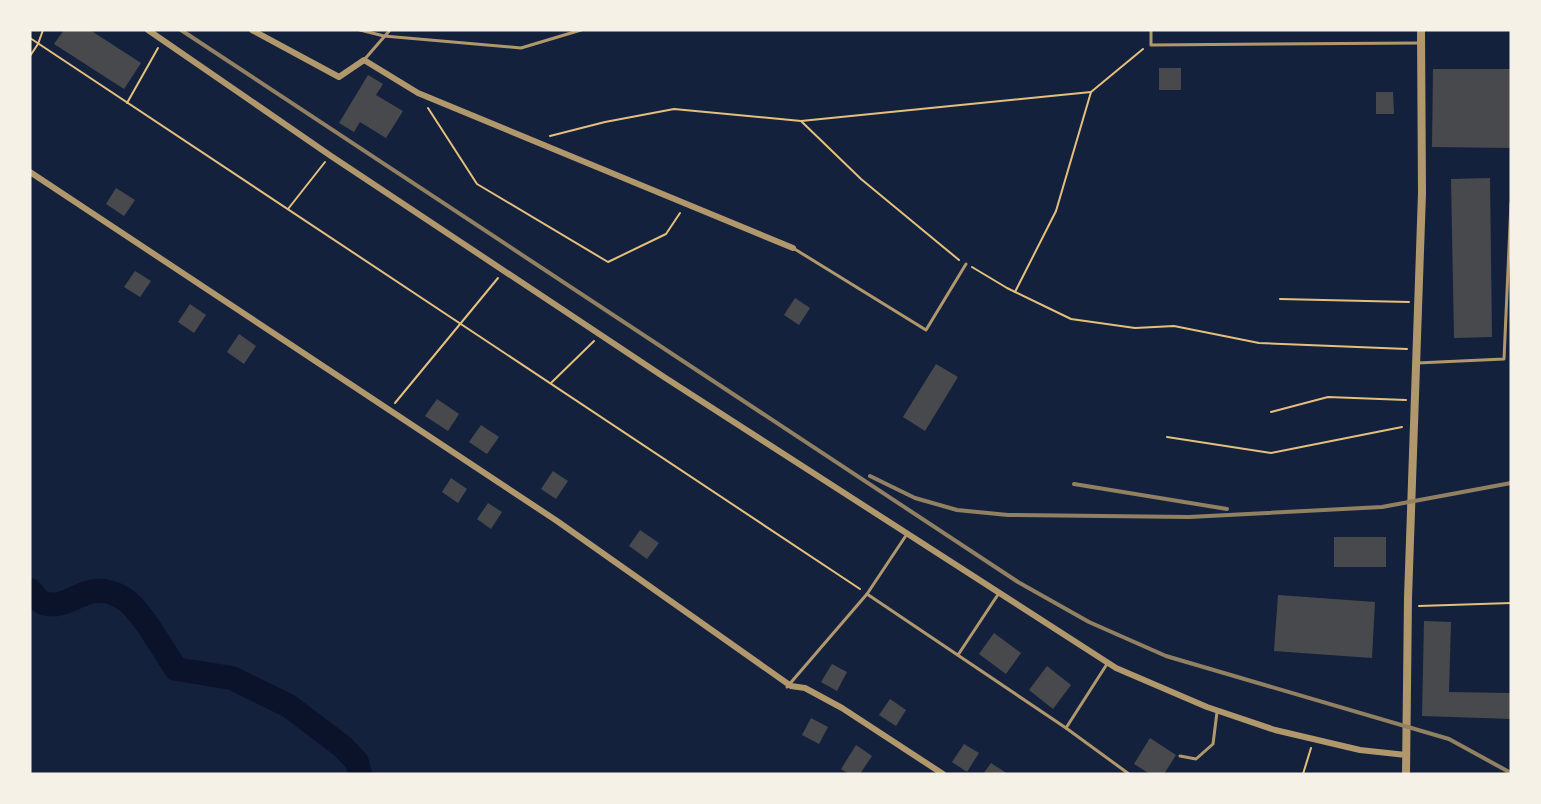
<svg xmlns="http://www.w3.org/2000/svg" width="1541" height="804" viewBox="0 0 1541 804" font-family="'Roboto Condensed',sans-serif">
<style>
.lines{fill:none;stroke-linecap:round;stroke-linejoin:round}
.river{stroke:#0b132b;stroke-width:24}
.building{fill:#48494c}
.path{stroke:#e5c07b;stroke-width:2}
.service{stroke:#b1986c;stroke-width:3}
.minor{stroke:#b1986c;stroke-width:6}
.tertiary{stroke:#b1986c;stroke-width:8}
.rail{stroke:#918062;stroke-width:4}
</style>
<rect width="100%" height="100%" fill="#14213d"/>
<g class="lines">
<!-- river -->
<path class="river" d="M 30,590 C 34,594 38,601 43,603 C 72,612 85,576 123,598 C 141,609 163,650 176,669 L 232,678 L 289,706 L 343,747 L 357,762 L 360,774"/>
</g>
<!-- building -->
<g class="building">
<polygon points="64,30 90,30 141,63 124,89 54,44"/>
<rect x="1159" y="68" width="22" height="22"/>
<polygon points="1433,69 1511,69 1511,148 1432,147"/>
<polygon points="368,75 383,84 376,95 403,111 386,138 360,122 354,132 339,123"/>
<polygon points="1376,92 1393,92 1394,114 1376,114"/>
<polygon points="1490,178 1492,337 1454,338 1451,179"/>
<polygon points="116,188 135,200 124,216 106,204"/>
<polygon points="135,271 151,281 140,297 124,287"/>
<polygon points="795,298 810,308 799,325 784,315"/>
<polygon points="190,304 206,315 194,333 178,322"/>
<polygon points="239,334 256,346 244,364 227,352"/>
<polygon points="936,364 958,377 925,431 903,417"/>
<polygon points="437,399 459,414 448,431 425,416"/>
<polygon points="481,425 499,437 487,454 469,442"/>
<polygon points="553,471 568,481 556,499 541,489"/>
<polygon points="451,478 467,489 458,503 442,492"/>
<polygon points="488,503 502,512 491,529 477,519"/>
<polygon points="640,530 659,543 647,559 629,546"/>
<rect x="1334" y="537" width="52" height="30"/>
<polygon points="1278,595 1375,602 1372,658 1274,651"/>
<polygon points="1424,621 1451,622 1449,692 1511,693 1511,719 1422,716"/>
<polygon points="994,633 1021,653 1006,674 979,654"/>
<polygon points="832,664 847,672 837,691 821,682"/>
<polygon points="1047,666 1071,685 1053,709 1029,690"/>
<polygon points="890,699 906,710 896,726 879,715"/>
<polygon points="811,718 828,727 819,744 802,735"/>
<polygon points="1150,738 1176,755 1164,774 1150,774 1134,764"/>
<polygon points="964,744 979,753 967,772 952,762"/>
<polygon points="856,745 872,756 860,774 849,774 841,769"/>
<polygon points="991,763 1008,774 983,774"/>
</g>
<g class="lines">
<!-- path -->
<g class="path">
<polyline points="30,38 860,589"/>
<polyline points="30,56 38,44 43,30"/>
<polyline points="127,103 158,48"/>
<polyline points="428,108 477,184 608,262 666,234 680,213"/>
<polyline points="801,121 1091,92"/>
<polyline points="550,136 605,122 674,109 801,121 861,179 959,260"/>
<polyline points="288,209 325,162"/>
<polyline points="972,267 1007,288 1071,319 1135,328 1174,326 1259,343 1407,349"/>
<polyline points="1015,292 1056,211 1091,92 1143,49"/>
<polyline points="1280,299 1409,302"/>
<polyline points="551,383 594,341"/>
<polyline points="395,403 498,278"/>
<polyline points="1271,412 1328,397 1406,400"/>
<polyline points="1167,437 1271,453 1402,427"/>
<polyline points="1419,606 1511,603"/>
<polyline points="1303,774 1311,748"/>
</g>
<!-- service -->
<g class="service">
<polyline points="360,30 384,36 521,48 581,30"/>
<polyline points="1151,30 1151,45 1419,43"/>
<polyline points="364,60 390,30"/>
<polyline points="793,248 926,330 966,264"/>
<polyline points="1417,363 1504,359 1511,203"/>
<polyline points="907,534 867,594 1066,728 1107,664"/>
<polyline points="958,655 999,593"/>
<polyline points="787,687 867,594"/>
<polyline points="1066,728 1129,774"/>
<polyline points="1180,756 1196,759 1213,744 1217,712"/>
</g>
<!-- minor -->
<g class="minor">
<polyline points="148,30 331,156 664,377 1116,668 1207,707 1275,730 1360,750 1406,755"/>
<polyline points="252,30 339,77 364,60 418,93 793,248"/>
<polyline points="30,172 557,521 791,686 805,688 842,708 943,774"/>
</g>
<!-- tertiary -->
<polyline class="tertiary" points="1406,774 1408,598 1422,193 1421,30"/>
<!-- rail -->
<g class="rail">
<polyline points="181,30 1018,582 1089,622 1166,656 1449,739 1511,773"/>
<polyline points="870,476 915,498 957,510 1008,515 1189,517 1382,507 1511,483"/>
<polyline points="1074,484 1227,509"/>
</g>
</g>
<!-- border -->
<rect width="1541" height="804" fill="none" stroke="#f6f1e7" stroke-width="63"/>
</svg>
